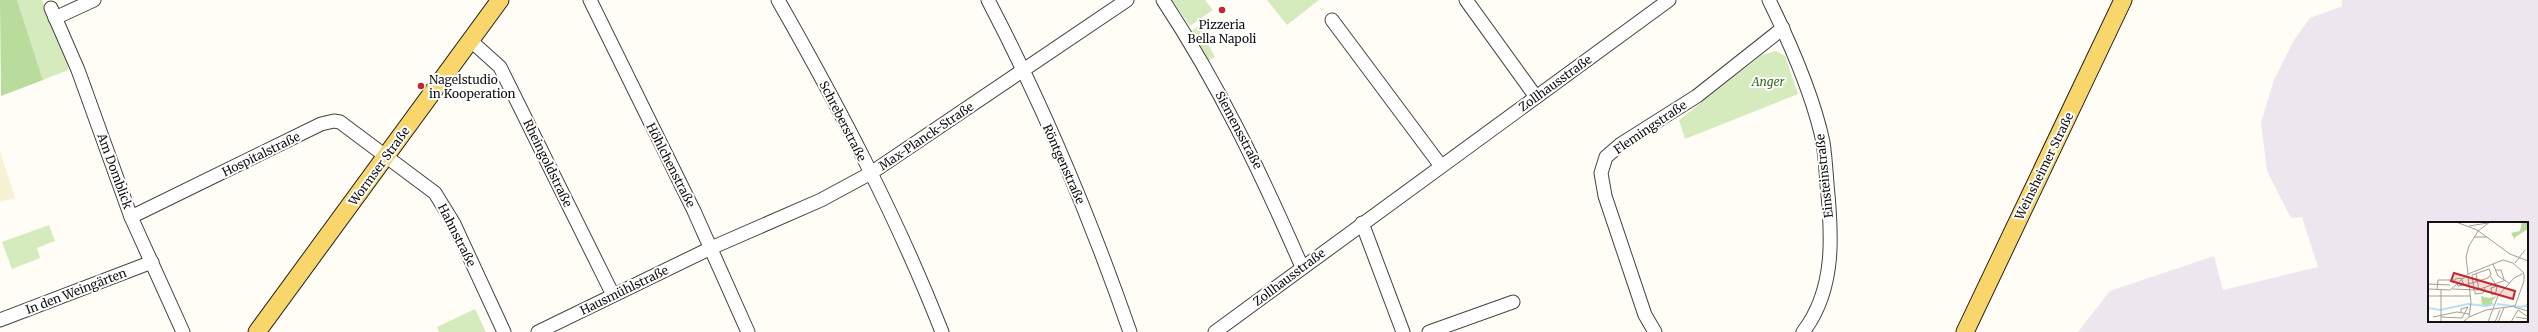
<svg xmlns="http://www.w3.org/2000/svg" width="2538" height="332" viewBox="0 0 2538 332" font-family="Merriweather,serif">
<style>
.industrial{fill:#eee6ef;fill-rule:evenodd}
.farmland{fill:#f6f3d4}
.green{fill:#d5ebbd}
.forest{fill:#b9dc9c}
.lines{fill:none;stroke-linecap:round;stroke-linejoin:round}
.minor-casing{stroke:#444;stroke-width:15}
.major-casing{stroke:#222;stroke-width:19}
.minor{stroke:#fff;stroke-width:13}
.major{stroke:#f9d66b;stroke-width:17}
.poi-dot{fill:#c4262e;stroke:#fff;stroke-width:1.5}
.labels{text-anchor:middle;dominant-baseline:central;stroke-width:4;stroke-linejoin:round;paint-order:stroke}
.poi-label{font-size:12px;fill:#111;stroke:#fff}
.park-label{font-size:12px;font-style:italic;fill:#2f6b1f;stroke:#fff}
.street-label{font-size:12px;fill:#111;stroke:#fff}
.inset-river{fill:none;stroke:#b9e0f7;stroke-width:2}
.inset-road{fill:none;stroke:#a09f9a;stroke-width:1}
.view{fill:#c4262e;fill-opacity:0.15;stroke:#c4262e;stroke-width:2}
.inset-edge{fill:none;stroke:#111;stroke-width:2}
</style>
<rect width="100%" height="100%" fill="#fffdf5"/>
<!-- industrial -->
<path class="industrial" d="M 2342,0 L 2538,0 L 2538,332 L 2078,332 L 2110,291 L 2214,256 L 2223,290 L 2318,267 L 2302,217 L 2291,218 L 2267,171 L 2261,122 L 2274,80 L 2294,40 L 2310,18 L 2342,6 ZM 2429,223 L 2527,223 L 2527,321 L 2429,321 Z"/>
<!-- farmland -->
<polygon class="farmland" points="0,151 15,198 0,202"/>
<!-- green -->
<g class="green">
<polygon points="17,0 42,0 69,62 68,70 43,80"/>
<polygon points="1172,0 1205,0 1213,10 1190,26"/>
<polygon points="1267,0 1319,0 1287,25"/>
<polygon points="1202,24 1213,41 1208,44 1215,57 1208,61 1190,32"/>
<polygon points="1776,51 1785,56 1798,94 1685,139 1679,120 1762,55"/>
<polygon points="49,225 55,241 37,248 40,258 12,269 2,242"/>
<polygon points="475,309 486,332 439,332 437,327"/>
</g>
<!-- forest -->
<polygon class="forest" points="0,0 17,0 43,80 1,96"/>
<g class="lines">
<defs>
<g id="minor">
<polyline points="590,0 694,211 748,332"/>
<path d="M 778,0 C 839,107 897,217 942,332"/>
<path d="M 988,0 C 1043,105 1091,220 1130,332"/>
<path d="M 1163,0 C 1219,85 1261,173 1302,267"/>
<polyline points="1466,0 1536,97"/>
<path d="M 1769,0 C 1790,43 1813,95 1823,142 C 1825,155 1826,170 1827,184 C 1832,234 1836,289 1803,332"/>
<polyline points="51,8 78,70 131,217 183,332"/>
<polyline points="55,18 94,0"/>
<polyline points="1332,20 1441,166"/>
<polyline points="470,40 500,67 613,295"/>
<polyline points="131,217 321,124 334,121 340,122 435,193 454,224 504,332"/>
<polyline points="1362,223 1403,332"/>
<polyline points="0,320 152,262"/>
<polyline points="538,332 711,248 821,200 871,173 1127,0"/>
<polyline points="1215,332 1669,0"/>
<polyline points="1429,332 1513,302"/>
<polyline points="1655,332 1645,315 1605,196 1601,173 1606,157 1621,144 1697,96 1783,28"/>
</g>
<g id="major">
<polyline points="257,332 500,0"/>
<polyline points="1965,332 2123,0"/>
</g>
</defs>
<!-- minor casing -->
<use href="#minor" class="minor-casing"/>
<!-- major casing -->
<use href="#major" class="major-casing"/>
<!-- minor -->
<use href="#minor" class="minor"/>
<!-- major -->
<use href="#major" class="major"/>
</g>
<!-- markers -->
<g class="poi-dot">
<circle cx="1222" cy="10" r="4"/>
<circle cx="421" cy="86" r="4"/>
</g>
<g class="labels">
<!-- poi labels -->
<g class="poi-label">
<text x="1222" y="24">Pizzeria<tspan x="1222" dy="14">Bella Napoli</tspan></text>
<text x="429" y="79" text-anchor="start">Nagelstudio<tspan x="429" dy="14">in Kooperation</tspan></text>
</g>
<!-- park labels -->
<g class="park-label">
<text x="1768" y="81">Anger</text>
</g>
<!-- street labels -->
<g class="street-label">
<text transform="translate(1555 83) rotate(-36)">Zollhausstraße</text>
<text transform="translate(843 121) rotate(63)">Schreberstraße</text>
<text transform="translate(1650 127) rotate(-34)">Flemingstraße</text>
<text transform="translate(1239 130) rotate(62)">Siemensstraße</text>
<text transform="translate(926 136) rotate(-34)">Max-Planck-Straße</text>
<text transform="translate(261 154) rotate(-26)">Hospitalstraße</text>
<text transform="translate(548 163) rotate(64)">Rheingoldstraße</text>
<text transform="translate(1064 164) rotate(66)">Röntgenstraße</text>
<text transform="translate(671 165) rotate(63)">Höhlchenstraße</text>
<text transform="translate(379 166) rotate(-54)">Wormser Straße</text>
<text transform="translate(2044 166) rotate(-64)">Weinsheimer Straße</text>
<text transform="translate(115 171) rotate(70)">Am Domblick</text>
<text transform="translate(1824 176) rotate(-96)">Einsteinstraße</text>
<text transform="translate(457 235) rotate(63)">Hahnstraße</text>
<text transform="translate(1289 277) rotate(-37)">Zollhausstraße</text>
<text transform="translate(624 290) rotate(-26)">Hausmühlstraße</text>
<text transform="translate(76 291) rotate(-21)">In den Weingärten</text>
</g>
</g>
<!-- overview -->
<g transform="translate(2428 222)">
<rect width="100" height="100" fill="#fffdf5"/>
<path d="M 94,0 L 100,0 L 100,7 L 87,15 L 87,18 L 83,11 L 92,9 ZM 53,74 L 61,76 L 69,74 L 64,79 L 64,83 L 59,85 L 54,84 Z" fill="#b9dc9c"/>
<path class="inset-river" d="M 69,82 L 93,85 L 100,83M 0,86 L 12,88 L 40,82 L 59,84 L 66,82"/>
<path class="inset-road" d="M 28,0 L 49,8 L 82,32 L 100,39M 41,4 L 60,1M 46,15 L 59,15M 87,41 L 97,28M 65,42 L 70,54 L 81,61M 67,48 L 73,48 L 76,57M 40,52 L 38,35 L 41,24 L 50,9 L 62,0M 48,52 L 51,68M 44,53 L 61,47 L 63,52 L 60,56M 44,53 L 46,69M 40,54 L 43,80 L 41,95M 62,54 L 69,64 L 68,70 L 64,73M 27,57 L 33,56 L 36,63M 29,61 L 30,64 L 44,61 L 60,56M 0,62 L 22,63M 0,67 L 22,68 L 40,52 L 75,38 L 85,41 L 96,51M 24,67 L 49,68 L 78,58M 9,68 L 10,58 L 28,58M 13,68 L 13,100M 47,69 L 47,72 L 55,71 L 57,66M 64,73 L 63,66 L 69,64M 0,74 L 42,74M 86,85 L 100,89M 90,88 L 100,95M 5,95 L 29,90 L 41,92M 13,95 L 34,96 L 40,85 L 33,87 L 33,90M 88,95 L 100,97M 35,100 L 41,95 L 58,88 L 87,84 L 96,59 L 96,52M 60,100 L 70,74 L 86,56 L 96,51M 67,100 L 72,88M 70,100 L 76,86M 83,100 L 90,88"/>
<path class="view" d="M 26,51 L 87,69 L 85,77 L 23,59 Z"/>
<rect width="100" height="100" class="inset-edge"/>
</g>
</svg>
